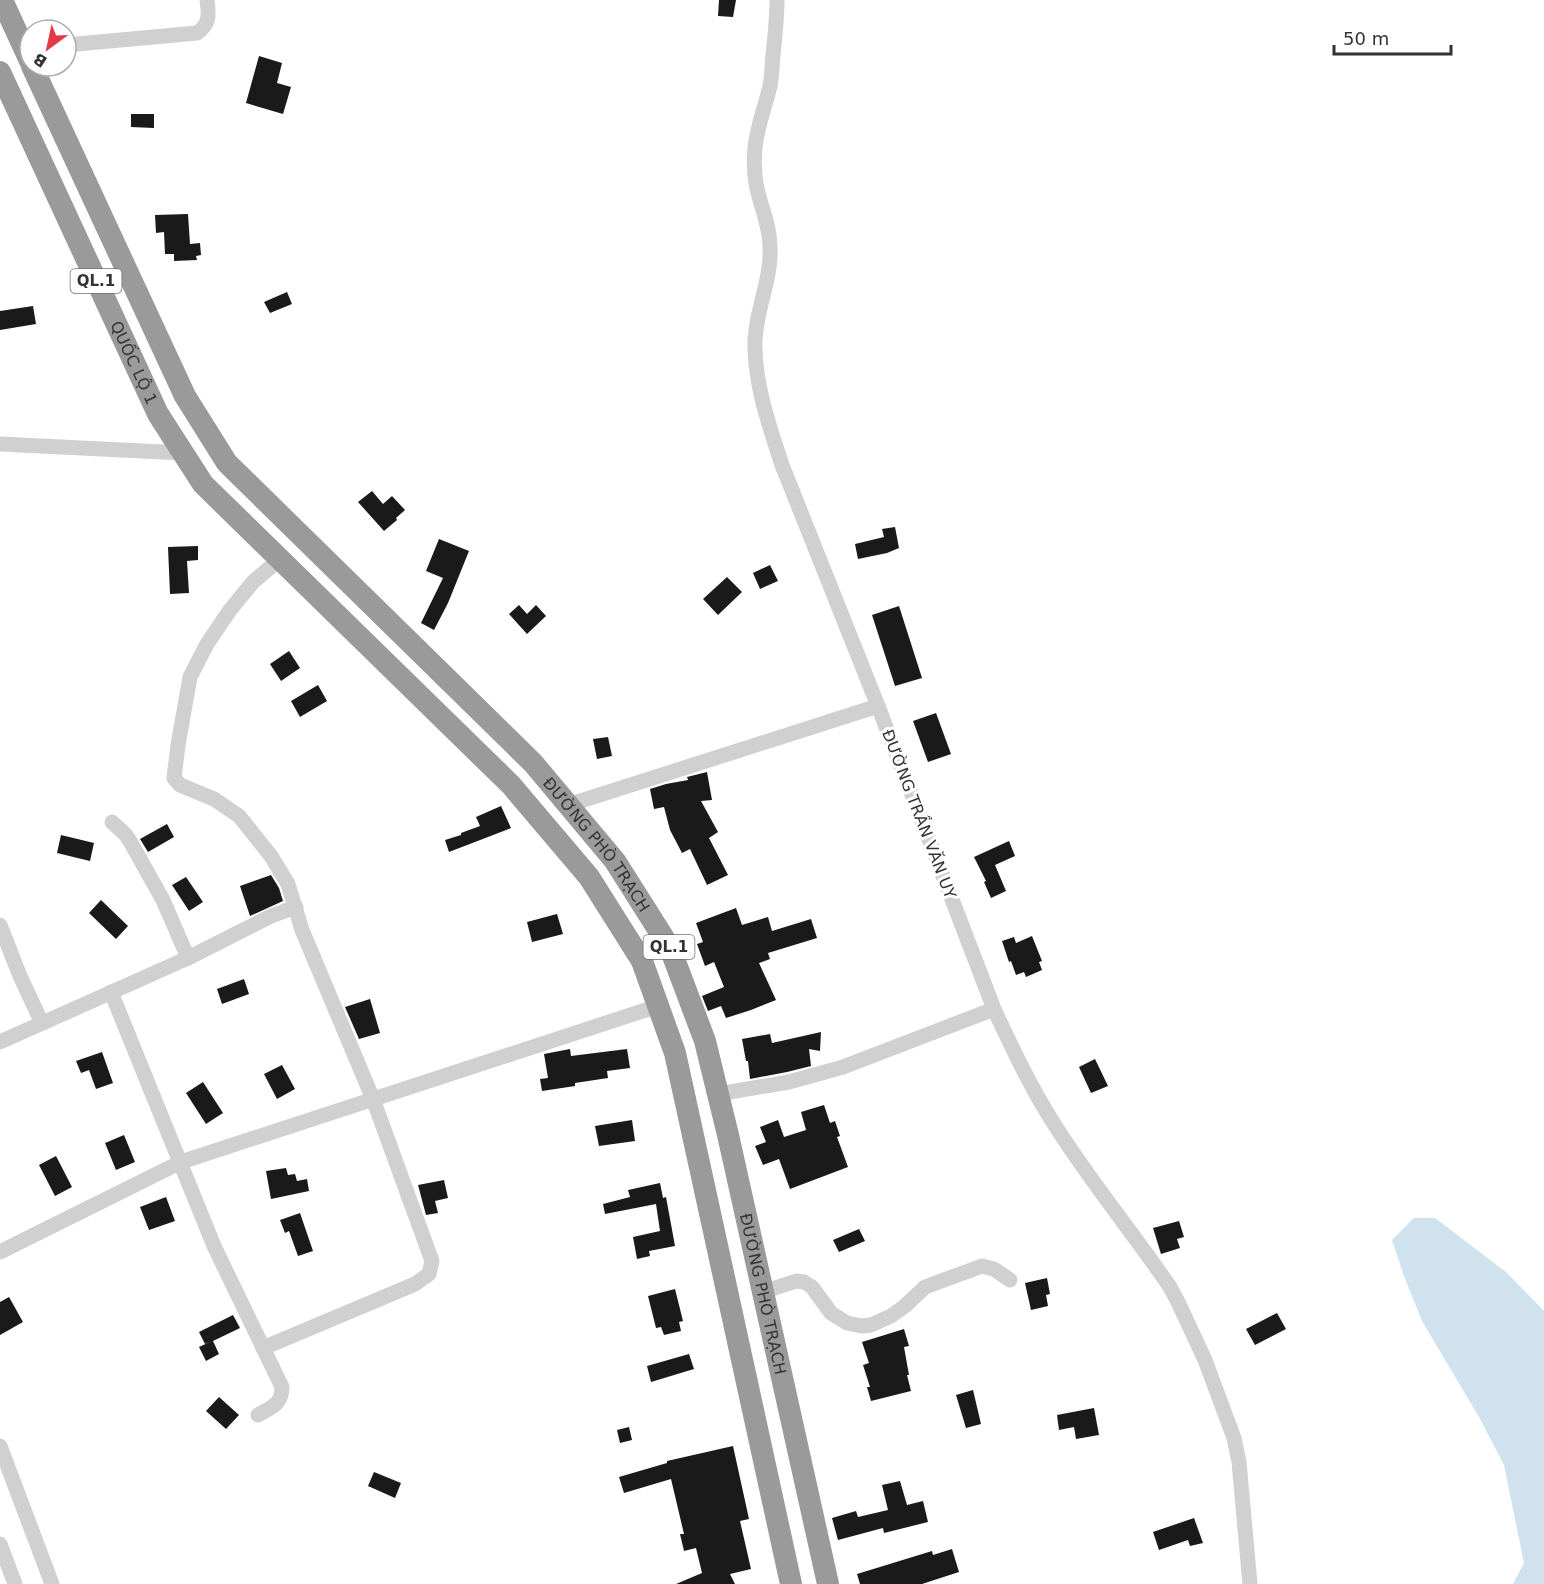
<svg xmlns="http://www.w3.org/2000/svg" width="1544" height="1584" viewBox="0 0 1544 1584" font-family="'DejaVu Sans',sans-serif">
<style>
.water{fill:#cfe2ee}
.building{fill:#1a1a1a}
.lines{fill:none;stroke-linecap:round;stroke-linejoin:round}
.minor{stroke:#d0d0d0;stroke-width:15}
.highway{stroke:#9a9a9a;stroke-width:22}
.labels{text-anchor:middle;dominant-baseline:central;stroke-width:6;stroke-linejoin:round;paint-order:stroke}
.shield{fill:#fff;stroke:#707070;stroke-width:1.5}
.shield-label{font-size:15px;font-weight:bold;fill:#333}
.street-label{font-size:16px;fill:#333;stroke:#fff}
</style>
<rect width="100%" height="100%" fill="#fff"/>
<!-- water -->
<polygon class="water" points="1414,1218 1435,1218 1506,1272 1544,1311 1544,1584 1513,1584 1524,1563 1504,1465 1479,1417 1422,1321 1404,1276 1392,1240"/>
<!-- building -->
<g class="building">
<polygon points="719,0 736,0 733,17 718,16"/>
<polygon points="259,56 282,63 277,83 291,87 283,114 246,103"/>
<polygon points="131,114 154,114 154,128 131,127"/>
<polygon points="188,214 190,244 200,243 201,255 196,256 197,260 174,261 174,254 165,254 164,232 156,233 155,215"/>
<polygon points="287,292 292,304 270,313 264,302"/>
<polygon points="33,306 36,324 0,330 0,311"/>
<polygon points="372,491 383,504 392,496 405,510 396,518 397,520 384,531 358,502"/>
<polygon points="895,527 899,548 887,553 858,559 855,544 884,537 882,529"/>
<polygon points="439,539 469,551 448,603 434,630 421,623 443,578 426,571"/>
<polygon points="198,546 198,560 187,561 189,593 170,594 168,547"/>
<polygon points="770,565 778,581 760,589 753,573"/>
<polygon points="727,577 742,592 718,615 703,599"/>
<polygon points="519,605 527,614 536,605 546,616 527,634 509,614"/>
<polygon points="899,606 922,678 895,686 872,615"/>
<polygon points="289,651 300,668 281,681 270,664"/>
<polygon points="318,685 327,701 300,717 291,701"/>
<polygon points="936,713 951,754 928,762 913,721"/>
<polygon points="608,737 612,756 597,759 593,739"/>
<polygon points="707,772 712,800 701,801 718,832 709,838 728,875 707,885 690,849 682,853 670,830 664,807 654,809 650,789 666,784 688,780 687,777"/>
<polygon points="501,806 511,828 449,852 445,840 461,835 461,833 480,826 476,817"/>
<polygon points="167,824 174,837 148,852 140,839"/>
<polygon points="61,835 94,843 90,861 57,853"/>
<polygon points="1009,841 1015,856 995,865 1006,891 991,898 984,882 986,881 974,857"/>
<polygon points="271,875 279,888 283,901 250,916 240,886"/>
<polygon points="186,877 203,902 189,911 172,885"/>
<polygon points="101,900 128,926 116,939 89,913"/>
<polygon points="736,908 742,925 768,917 772,931 811,919 817,938 768,953 770,959 759,963 776,1000 751,1010 726,1018 721,1006 708,1011 702,996 724,987 714,962 705,966 697,944 703,942 696,923"/>
<polygon points="557,914 563,934 532,942 527,922"/>
<polygon points="1032,936 1042,961 1039,962 1042,970 1026,977 1024,972 1016,975 1011,961 1009,962 1002,941 1014,937 1016,943"/>
<polygon points="244,979 249,994 222,1004 217,989"/>
<polygon points="370,999 380,1033 359,1039 345,1007"/>
<polygon points="821,1032 820,1051 809,1049 811,1066 787,1072 750,1079 748,1061 746,1061 742,1039 770,1034 772,1043"/>
<polygon points="570,1049 571,1056 627,1049 630,1068 607,1071 608,1078 575,1083 575,1086 542,1091 540,1079 548,1078 544,1054"/>
<polygon points="102,1052 113,1083 96,1089 89,1070 81,1073 76,1061"/>
<polygon points="1095,1059 1108,1086 1091,1093 1079,1067"/>
<polygon points="282,1065 295,1089 277,1099 264,1074"/>
<polygon points="203,1082 223,1113 206,1124 186,1093"/>
<polygon points="824,1105 830,1123 835,1121 840,1136 837,1137 848,1167 790,1189 779,1159 763,1165 755,1146 766,1142 760,1127 778,1120 784,1137 806,1130 801,1112"/>
<polygon points="632,1120 635,1141 599,1146 595,1126"/>
<polygon points="124,1135 135,1162 116,1170 105,1143"/>
<polygon points="56,1156 72,1187 55,1196 39,1165"/>
<polygon points="286,1168 288,1175 295,1174 297,1181 307,1179 309,1191 271,1199 266,1171"/>
<polygon points="444,1180 448,1198 435,1201 438,1213 426,1215 418,1185"/>
<polygon points="660,1183 663,1198 666,1197 675,1246 649,1251 650,1256 637,1259 633,1237 660,1231 656,1204 605,1214 603,1204 630,1197 628,1190"/>
<polygon points="166,1197 175,1221 149,1230 140,1207"/>
<polygon points="300,1213 313,1251 298,1256 289,1231 285,1233 280,1220"/>
<polygon points="1179,1221 1184,1237 1177,1239 1180,1248 1161,1254 1153,1228"/>
<polygon points="859,1229 865,1241 839,1252 833,1240"/>
<polygon points="1047,1278 1050,1294 1046,1295 1048,1306 1031,1310 1025,1283"/>
<polygon points="675,1289 683,1321 679,1322 681,1331 664,1335 661,1327 656,1328 648,1296"/>
<polygon points="9,1297 23,1322 0,1335 0,1302"/>
<polygon points="1277,1313 1286,1329 1255,1345 1246,1329"/>
<polygon points="233,1315 240,1328 213,1341 219,1354 206,1361 199,1347 212,1341 205,1344 199,1332"/>
<polygon points="904,1329 909,1346 904,1347 909,1375 907,1375 911,1391 871,1401 867,1387 870,1387 863,1365 869,1363 862,1342"/>
<polygon points="689,1354 694,1369 651,1382 647,1366"/>
<polygon points="973,1390 981,1424 966,1428 956,1395"/>
<polygon points="219,1397 239,1415 226,1429 206,1411"/>
<polygon points="1094,1408 1099,1435 1076,1439 1074,1427 1059,1430 1057,1415"/>
<polygon points="629,1427 632,1440 620,1443 617,1430"/>
<polygon points="733,1446 749,1519 740,1521 751,1569 730,1574 735,1584 676,1584 702,1573 696,1548 684,1551 680,1534 684,1534 671,1479 624,1493 619,1477 667,1463 667,1461"/>
<polygon points="374,1472 401,1483 395,1498 368,1486"/>
<polygon points="900,1481 907,1505 923,1501 928,1522 884,1533 883,1528 838,1540 832,1518 856,1511 858,1517 888,1510 882,1485"/>
<polygon points="1194,1518 1203,1543 1190,1546 1188,1540 1159,1550 1153,1532"/>
<polygon points="952,1549 959,1572 922,1584 860,1584 857,1574 932,1551 933,1555"/>
</g>
<g class="lines">
<!-- minor -->
<g class="minor">
<path d="M 777,0 C 777,18 775,36 773,55 C 772,65 772,76 770,86 C 765,107 757,126 755,148 C 754,160 754,172 756,184 C 760,205 770,225 770,247 C 772,278 756,309 755,341 C 754,383 769,425 782,465 L 878,706 L 994,1009 C 1013,1050 1032,1090 1056,1127 C 1091,1182 1133,1233 1170,1287 L 1178,1302 L 1205,1360 L 1234,1438 L 1239,1462 L 1250,1584"/>
<path d="M 66,45 L 197,33 C 210,24 209,15 207,0"/>
<polyline points="0,444 183,453"/>
<polyline points="568,805 878,706"/>
<polyline points="112,822 126,835 131,843 163,900 188,958"/>
<polyline points="0,925 20,976 42,1023"/>
<path d="M 111,992 L 214,1246 L 282,1387 C 282,1405 271,1407 258,1415"/>
<polyline points="0,1042 188,958 271,916 296,907"/>
<polyline points="718,1094 789,1082 843,1067 994,1009"/>
<polyline points="0,1252 181,1162 658,1006"/>
<polyline points="763,1292 796,1281 804,1282 812,1287 831,1313 847,1323 862,1326 871,1325 891,1316 905,1306 925,1287 982,1266 994,1269 1010,1280"/>
<polyline points="263,1348 415,1284 429,1274 432,1261 373,1099 302,930 288,884 271,856 239,816 214,799 180,785 174,778 178,745 190,677 207,644 230,610 253,582 280,559"/>
<polyline points="0,1446 52,1584"/>
<polyline points="0,1544 15,1584"/>
</g>
<!-- highway -->
<g class="highway">
<polyline points="2,0 30,61"/>
<path id="s1" d="M 32,66 L 185,396 L 227,463 L 533,763 L 615,861 L 670,948 L 705,1041 L 728,1135 L 828,1584"/>
<path id="s2" d="M 0,72 L 158,414 L 203,484 L 511,785 L 589,877 L 642,961 L 675,1053 L 791,1584"/>
</g>
</g>
<g class="labels">
<!-- shield labels -->
<g class="shield">
<rect x="70.5" y="269" width="51" height="24" rx="4.5"/>
<rect x="643.5" y="935" width="51" height="24" rx="4.5"/>
</g>
<g class="shield-label">
<text x="96" y="281">QL.1</text>
<text x="669" y="947">QL.1</text>
</g>
<!-- street labels -->
<g class="street-label">
<text stroke="none"><textPath href="#s2" startOffset="320">QUỐC LỘ 1</textPath></text>
<text transform="translate(919 814) rotate(69)">ĐƯỜNG TRẦN VĂN UY</text>
<text stroke="none"><textPath href="#s1" startOffset="975">ĐƯỜNG PHÒ TRẠCH</textPath></text>
<text stroke="none"><textPath href="#s1" startOffset="1461">ĐƯỜNG PHÒ TRẠCH</textPath></text>
</g>
</g>
<!-- north arrow -->
<g transform="translate(48 48) rotate(213)"><circle r="28" fill="#ffffff" stroke="#adadad" stroke-width="1.5"/>
<path d="M0-4.5L10 22L0 15L-10 22Z" fill="#e63946"/>
<text y="-9" font-size="16" font-weight="bold" text-anchor="middle" fill="#333333">B</text>
</g>
<!-- scale -->
<path d="M1334 45v9h117v-9" fill="none" stroke="#333333" stroke-width="3"/>
<text x="1343" y="45" font-size="18" fill="#333333" stroke="#ffffff" stroke-width="4.5" paint-order="stroke">50 m</text>
</svg>
